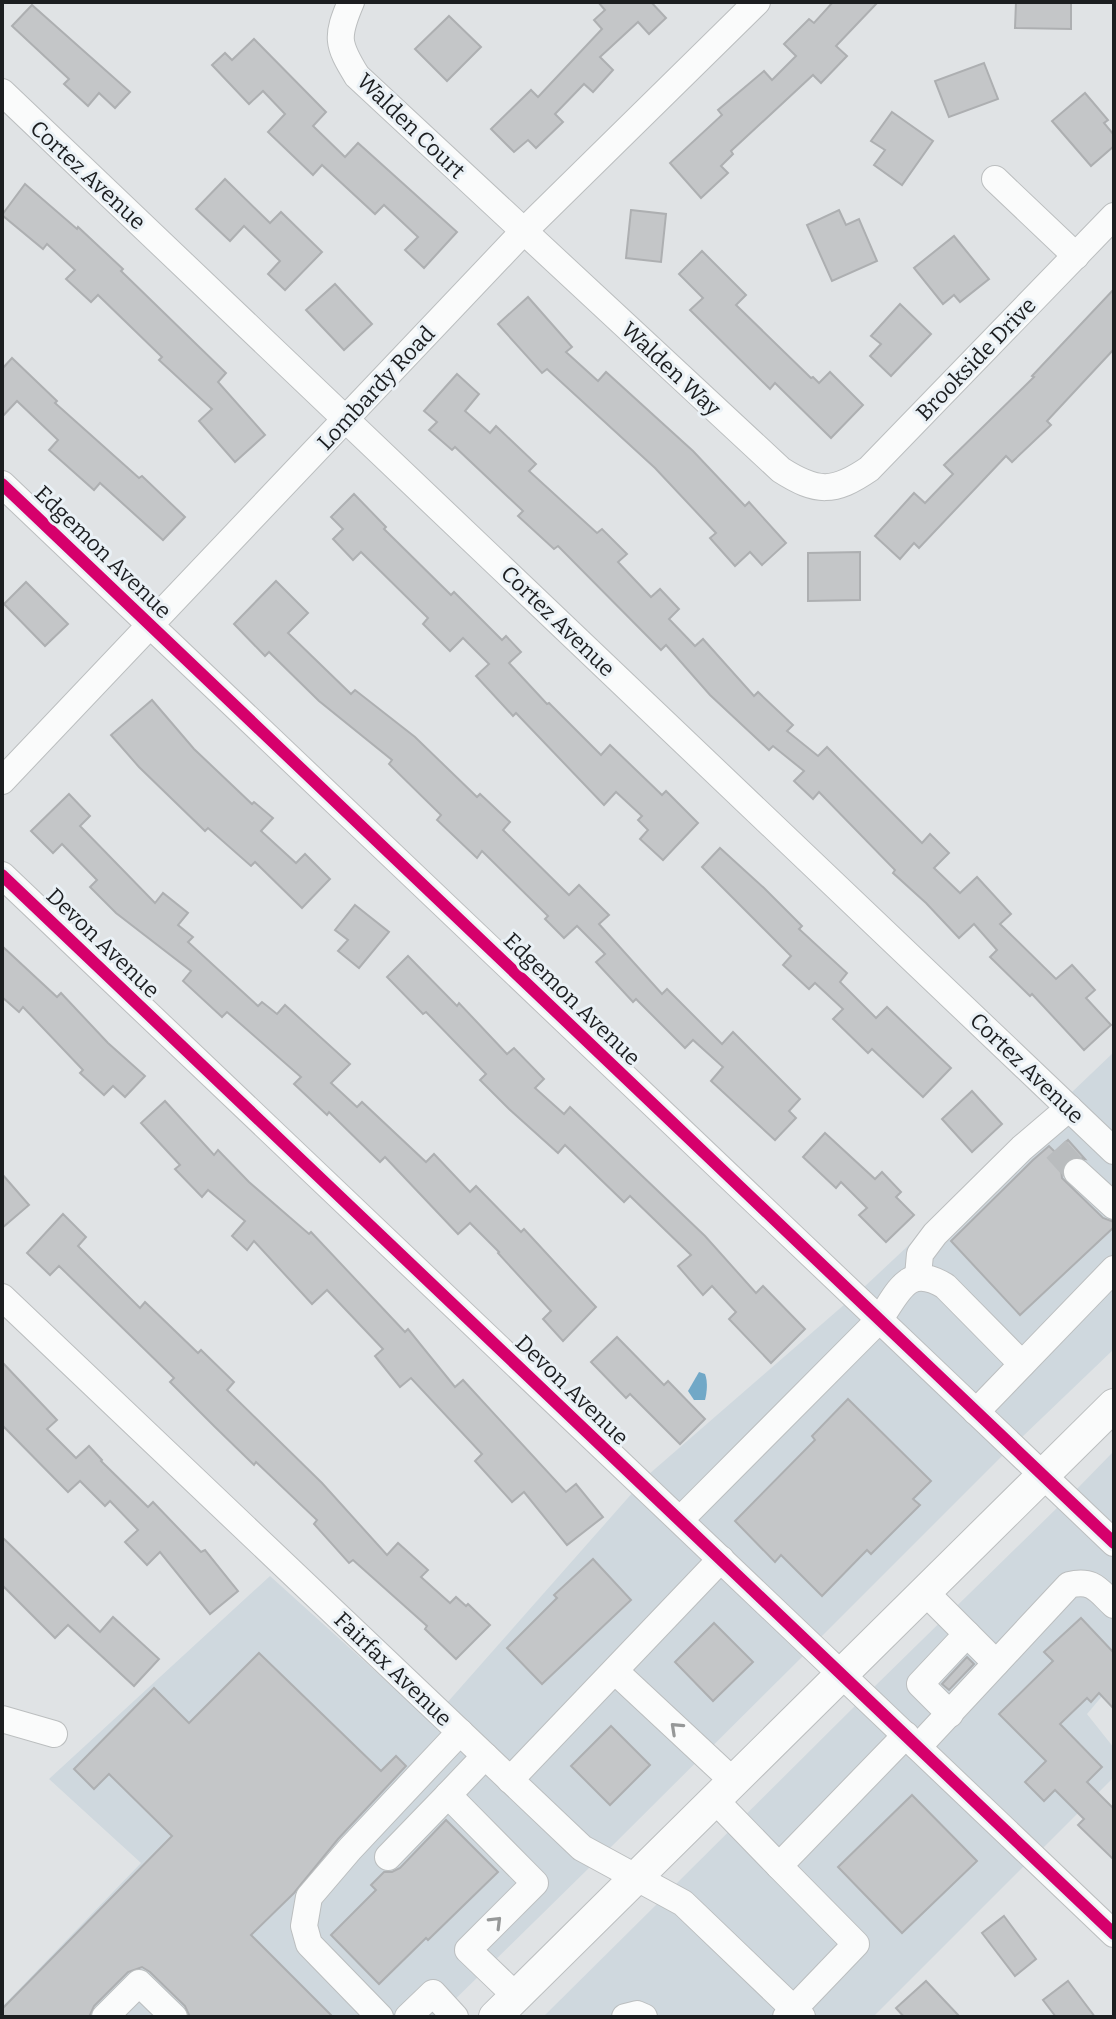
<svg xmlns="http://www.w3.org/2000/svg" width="1116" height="2019" viewBox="0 0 1116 2019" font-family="Bitter,serif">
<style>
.built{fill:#cfd8de}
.water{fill:#71a8c7}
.building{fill:#c4c6c8;stroke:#adafb1;stroke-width:2}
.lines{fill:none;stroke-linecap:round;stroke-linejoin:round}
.minor-tunnel{stroke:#b9bcbe;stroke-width:26;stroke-dasharray:26 13;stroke-linecap:butt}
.minor-casing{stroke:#bbbebf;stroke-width:28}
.major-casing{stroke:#bbbebf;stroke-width:34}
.minor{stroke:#fafbfb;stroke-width:26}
.major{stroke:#fafbfb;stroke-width:32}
.cycleway-casing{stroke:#eaf1f6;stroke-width:17}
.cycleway{stroke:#d6006c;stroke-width:12}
.oneway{stroke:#969898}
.labels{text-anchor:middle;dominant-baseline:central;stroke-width:6;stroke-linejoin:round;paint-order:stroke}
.street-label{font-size:22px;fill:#1c1e20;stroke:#eaf1f6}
</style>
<rect width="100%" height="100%" fill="#e0e3e5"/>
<!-- built -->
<g class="built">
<polygon points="1114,1052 1114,1136 1070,1094"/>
<polygon points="1054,1109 1114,1166 1114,1349 1020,1439 862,1289"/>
<polygon points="845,1304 1004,1454 820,1638 648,1475"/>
<polygon points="1114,1451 1114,1528 1075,1491"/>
<polygon points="634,1491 805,1654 608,1850 588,1839 446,1704"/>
<polygon points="1059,1506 1114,1558 1114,1682 1087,1714 1114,1748 1114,1777 1042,1849 873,1688"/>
<polygon points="270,1576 591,1866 437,2017 2,2017 2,2007 141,1863 49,1779"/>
<polygon points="857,1704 1026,1864 873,2017 818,2017 690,1895 674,1886"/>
<polygon points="658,1903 677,1913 786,2017 543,2017"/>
</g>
<!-- water -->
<path class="water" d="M 699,1372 L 705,1374 C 708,1382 707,1392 705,1400 L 694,1400 L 688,1391 Z"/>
<!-- building -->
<g class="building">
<polygon points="598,2 651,2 666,18 649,34 638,22 600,57 613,70 593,92 584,84 555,114 563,122 536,148 528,140 514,152 491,129 531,90 538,97 602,29 594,20 605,10"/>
<polygon points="833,2 878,2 836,46 847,56 821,83 813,75 731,151 733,154 721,166 728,173 701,198 670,163 722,115 718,110 764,71 772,80 796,56 784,44 809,19 814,23"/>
<polygon points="1016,2 1071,2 1071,29 1015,28"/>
<polygon points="32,5 130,92 115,108 99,93 88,106 64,84 69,79 12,26"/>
<polygon points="449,16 481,47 447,81 415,49"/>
<polygon points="254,39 326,112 313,126 345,157 358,143 457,232 424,268 405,250 418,237 384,205 375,214 322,165 313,175 268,132 285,114 263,91 249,104 212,65 225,53 232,60"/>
<polygon points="984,63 998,99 949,117 935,81"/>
<polygon points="1085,93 1108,120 1104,123 1114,135 1114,146 1091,166 1052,121"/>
<polygon points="892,112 933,141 902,185 874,165 885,150 871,141"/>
<polygon points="225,179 270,223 281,212 322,252 285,290 268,274 280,261 244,226 230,241 196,209"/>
<polygon points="25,184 77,229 78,227 123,269 121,271 226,373 218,382 265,435 235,462 199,421 212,409 159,360 162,357 98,295 91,302 66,279 75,270 47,244 43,249 2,215"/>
<polygon points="631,210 666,214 661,262 626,258"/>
<polygon points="839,210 846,225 859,219 877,261 832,281 807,225"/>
<polygon points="954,236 989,279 960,302 954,295 943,304 914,268"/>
<polygon points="702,251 746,295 736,305 811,378 813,377 819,383 830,372 863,405 831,438 775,383 770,389 690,310 703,298 679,274"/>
<polygon points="335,284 372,324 344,350 306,310"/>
<polygon points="1114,289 1114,349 1047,421 1051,425 1012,462 1006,456 919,548 914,543 900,559 875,536 914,493 925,503 953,474 944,465 1034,377 1032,376"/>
<polygon points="528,297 572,347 566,352 598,381 606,372 693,451 745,506 749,502 786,543 762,565 750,552 735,566 710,538 716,533 655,468 547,369 542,373 498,324"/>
<polygon points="900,304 931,334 891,376 870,356 881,344 871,336"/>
<polygon points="12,358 57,401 55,403 139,478 142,476 185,517 163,540 100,483 94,490 49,450 58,440 17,401 2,417 2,369"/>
<polygon points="457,374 479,394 465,411 490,433 496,426 536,464 529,471 597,533 602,529 627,554 618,562 651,597 660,589 679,609 669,619 695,646 703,639 754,696 758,692 793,725 787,731 818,756 827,747 922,843 930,834 949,853 934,868 960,893 977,877 1011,914 1000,924 1056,979 1072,965 1095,990 1086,998 1111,1025 1084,1050 1032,994 1030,996 990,957 997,950 974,924 959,938 926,903 893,873 895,870 819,792 813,799 794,781 804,771 773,746 769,750 710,695 666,645 661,650 558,546 554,549 518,516 523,511 455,447 452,450 429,430 437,422 424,411"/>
<polygon points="354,494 386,527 384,529 451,595 454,592 502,640 506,636 521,652 509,663 547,704 549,703 601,755 610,745 662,795 666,791 698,823 663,860 640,839 648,830 638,820 642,816 616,792 604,805 516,713 513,716 476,676 489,664 463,638 450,651 423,624 428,618 361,552 353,560 333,539 343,529 331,517"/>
<polygon points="860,552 860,600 808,601 808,553"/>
<polygon points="276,581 308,613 288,633 351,694 355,690 415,737 477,797 480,794 510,822 503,830 569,895 579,885 609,915 599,924 662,994 667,989 722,1044 733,1032 800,1099 789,1111 796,1118 775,1140 711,1081 723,1067 693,1040 685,1048 636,999 633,1002 596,962 605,954 577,926 564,938 545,919 548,916 482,851 477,858 437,820 441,815 389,764 392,760 319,701 269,652 265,656 234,624"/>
<polygon points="26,582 68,624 45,646 4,604"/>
<polygon points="152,700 194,749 252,804 254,802 273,818 261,831 296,863 305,854 330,879 302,908 255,862 251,866 208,828 205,831 139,767 111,735"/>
<polygon points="69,794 90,816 80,826 155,903 163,893 188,913 178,925 193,937 188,942 258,1006 262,1002 277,1014 285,1005 350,1064 331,1083 357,1107 362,1102 426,1162 434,1154 470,1192 476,1186 521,1232 524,1229 596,1307 563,1341 543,1319 551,1311 498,1253 499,1252 470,1223 458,1234 385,1157 380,1162 329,1112 327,1115 294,1084 301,1077 227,1012 222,1017 183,981 191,971 116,913 90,887 97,880 62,844 53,853 31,831"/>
<polygon points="720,848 764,888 802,926 799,929 847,973 840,982 876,1018 887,1007 951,1068 923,1097 872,1049 868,1053 833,1019 843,1009 815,983 809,989 783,965 791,956 702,867"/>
<polygon points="355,905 389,932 359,968 338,951 348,940 335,930"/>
<polygon points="2,946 57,997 61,993 108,1043 145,1076 125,1097 113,1086 104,1095 80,1073 83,1070 23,1007 19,1012 2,997"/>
<polygon points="408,956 457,1006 459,1003 507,1054 514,1048 544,1079 535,1088 564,1114 570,1107 705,1236 756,1293 763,1286 805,1329 771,1363 729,1319 736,1312 712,1286 703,1295 678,1266 691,1255 630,1196 624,1202 565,1145 558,1153 509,1109 480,1080 486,1074 426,1012 423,1014 387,977"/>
<polygon points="972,1091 1002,1124 972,1152 942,1119"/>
<polygon points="165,1101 214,1155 218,1150 249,1182 309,1234 311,1232 405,1332 408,1329 455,1387 463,1380 566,1492 576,1484 603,1517 567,1545 524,1492 512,1502 475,1461 482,1454 411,1378 400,1387 375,1356 383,1349 327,1290 312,1304 254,1241 247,1250 232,1236 245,1221 208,1190 202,1197 175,1169 180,1165 141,1123"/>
<polygon points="825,1133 875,1179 882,1172 901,1192 896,1197 914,1215 886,1242 859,1215 867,1208 841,1182 836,1188 803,1157"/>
<polygon points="1068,1140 1085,1159 1073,1157 1066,1161 1061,1169 1062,1178 1103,1218 1114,1222 1114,1227 1020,1315 951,1241 1033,1160 1049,1146 1055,1152"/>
<polygon points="2,1174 29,1205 2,1228"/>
<polygon points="63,1214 86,1237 78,1246 140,1308 145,1302 198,1353 201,1350 234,1382 227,1390 322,1483 387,1555 398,1543 428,1570 421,1577 450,1603 456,1597 466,1606 468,1604 490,1625 456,1659 425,1629 427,1626 353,1560 349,1563 314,1524 317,1520 256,1462 254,1465 214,1426 170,1382 174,1378 59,1266 50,1275 27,1253"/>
<polygon points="617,1337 664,1385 668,1381 705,1419 680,1444 630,1394 626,1398 591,1362"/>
<polygon points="2,1362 57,1420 47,1429 76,1458 89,1446 102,1460 101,1461 148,1507 153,1502 201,1552 205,1550 238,1591 210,1614 160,1552 147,1565 125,1542 138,1530 110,1501 105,1506 80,1481 68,1492 2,1425"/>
<polygon points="848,1399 931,1481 913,1499 920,1505 871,1554 867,1550 822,1596 781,1555 775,1562 735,1521 815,1440 812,1436"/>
<polygon points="2,1537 100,1632 113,1617 159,1659 134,1686 68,1625 55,1638 2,1585"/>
<polygon points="593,1559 631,1600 542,1684 507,1648 557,1598 554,1595"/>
<polygon points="1081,1618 1114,1653 1114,1709 1099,1693 1091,1702 1087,1698 1060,1724 1102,1767 1087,1782 1114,1809 1114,1860 1078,1825 1084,1819 1055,1790 1044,1801 1025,1782 1046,1761 999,1714 1053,1661 1044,1652"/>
<polygon points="714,1623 753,1662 713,1701 675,1662"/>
<polygon points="259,1653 381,1771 396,1756 406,1766 338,1839 294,1893 251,1935 333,2017 190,2017 185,2006 150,1972 142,1967 128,1972 94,2006 89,2017 2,2017 2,2009 172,1836 109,1774 94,1789 74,1769 154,1688 189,1723"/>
<polygon points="967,1657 974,1664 949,1690 942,1684"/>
<polygon points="611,1726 650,1765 610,1805 571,1766"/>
<polygon points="912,1795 977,1861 902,1933 838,1867"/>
<polygon points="446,1820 498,1872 428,1940 426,1938 379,1984 331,1935 376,1890 371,1885 384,1872 392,1872 400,1868"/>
<polygon points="1004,1916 1036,1959 1015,1976 982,1933"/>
<polygon points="926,1981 960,2017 904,2017 896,2008"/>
<polygon points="1068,1981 1095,2017 1056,2017 1043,2000"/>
</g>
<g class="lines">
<!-- minor-tunnel -->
<polyline class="minor-tunnel" points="1056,1149 1077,1172"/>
<defs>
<g id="minor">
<path d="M 351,2 C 336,37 337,44 357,76 L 781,470 C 817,493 834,493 869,469 L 1114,216"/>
<polyline points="2,92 1114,1151"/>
<polyline points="995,179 1076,256"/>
<polyline points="2,484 1114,1543"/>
<polyline points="2,781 523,232 757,2"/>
<polyline points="2,875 1114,1934"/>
<polyline points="1077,1172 1114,1206"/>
<polyline points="918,1276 920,1254 935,1234 1022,1148 1069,1108"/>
<polyline points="2,1297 582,1848 683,1903 802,2017"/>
<polyline points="976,1412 1114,1269"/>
<path d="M 680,1520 L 879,1320 C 899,1292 907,1263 945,1286 L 1022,1364"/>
<polyline points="924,1591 996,1663"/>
<polyline points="615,1671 733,1781"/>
<polyline points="950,1714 920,1684 967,1634"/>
<polyline points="2,1719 54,1734"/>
<path d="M 918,1747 L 1069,1585 C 1093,1579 1098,1590 1114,1605"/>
<polyline points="485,1756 448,1795 535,1883 468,1950 516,1996"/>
<polyline points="510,1780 721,1559"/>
<polyline points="715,1800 779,1866"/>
<polyline points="388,1857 448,1795"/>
<polyline points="105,2017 139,1983 174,2017"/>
<polyline points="380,2017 309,1944 304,1926 309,1897 350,1849 460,1732"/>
<polyline points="408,2017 433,1993 455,2017"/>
<polyline points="625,2017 637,2014 644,2017"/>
<polyline points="786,2017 856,1944 779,1866 906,1735"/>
</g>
<polyline id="major" points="495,2017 1114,1405"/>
</defs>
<!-- minor casing -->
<use href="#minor" class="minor-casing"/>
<!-- major casing -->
<use href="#major" class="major-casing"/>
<!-- minor -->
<use href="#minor" class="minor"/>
<!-- major -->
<use href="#major" class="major"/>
<defs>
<g id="cycleway">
<polyline points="2,484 1114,1543"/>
<polyline points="2,875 1114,1934"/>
</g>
</defs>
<!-- cycleway casing -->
<use href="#cycleway" class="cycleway-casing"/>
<!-- cycleway -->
<use href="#cycleway" class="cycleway"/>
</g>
<!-- one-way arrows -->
<defs><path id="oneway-chevron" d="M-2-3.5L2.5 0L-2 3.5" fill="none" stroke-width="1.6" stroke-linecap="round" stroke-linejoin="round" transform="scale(2)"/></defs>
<g class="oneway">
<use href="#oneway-chevron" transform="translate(676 1728) rotate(-137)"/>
<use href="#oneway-chevron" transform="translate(496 1922) rotate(-45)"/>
</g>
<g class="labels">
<!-- street labels -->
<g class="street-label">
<text transform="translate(411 126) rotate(44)">Walden Court</text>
<text transform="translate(88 175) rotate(43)">Cortez Avenue</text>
<text transform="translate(976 359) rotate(-46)">Brookside Drive</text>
<text transform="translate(671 369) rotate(43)">Walden Way</text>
<text transform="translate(376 388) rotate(-47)">Lombardy Road</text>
<text transform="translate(103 552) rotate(44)">Edgemon Avenue</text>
<text transform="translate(558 621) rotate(44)">Cortez Avenue</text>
<text transform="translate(103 943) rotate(44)">Devon Avenue</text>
<text transform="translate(572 999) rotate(44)">Edgemon Avenue</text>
<text transform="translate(1027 1068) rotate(44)">Cortez Avenue</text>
<text transform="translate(572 1390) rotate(44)">Devon Avenue</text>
<text transform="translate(393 1669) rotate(44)">Fairfax Avenue</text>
</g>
</g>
<!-- border -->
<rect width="1116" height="2019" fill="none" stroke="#1c1e20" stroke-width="8"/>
</svg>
